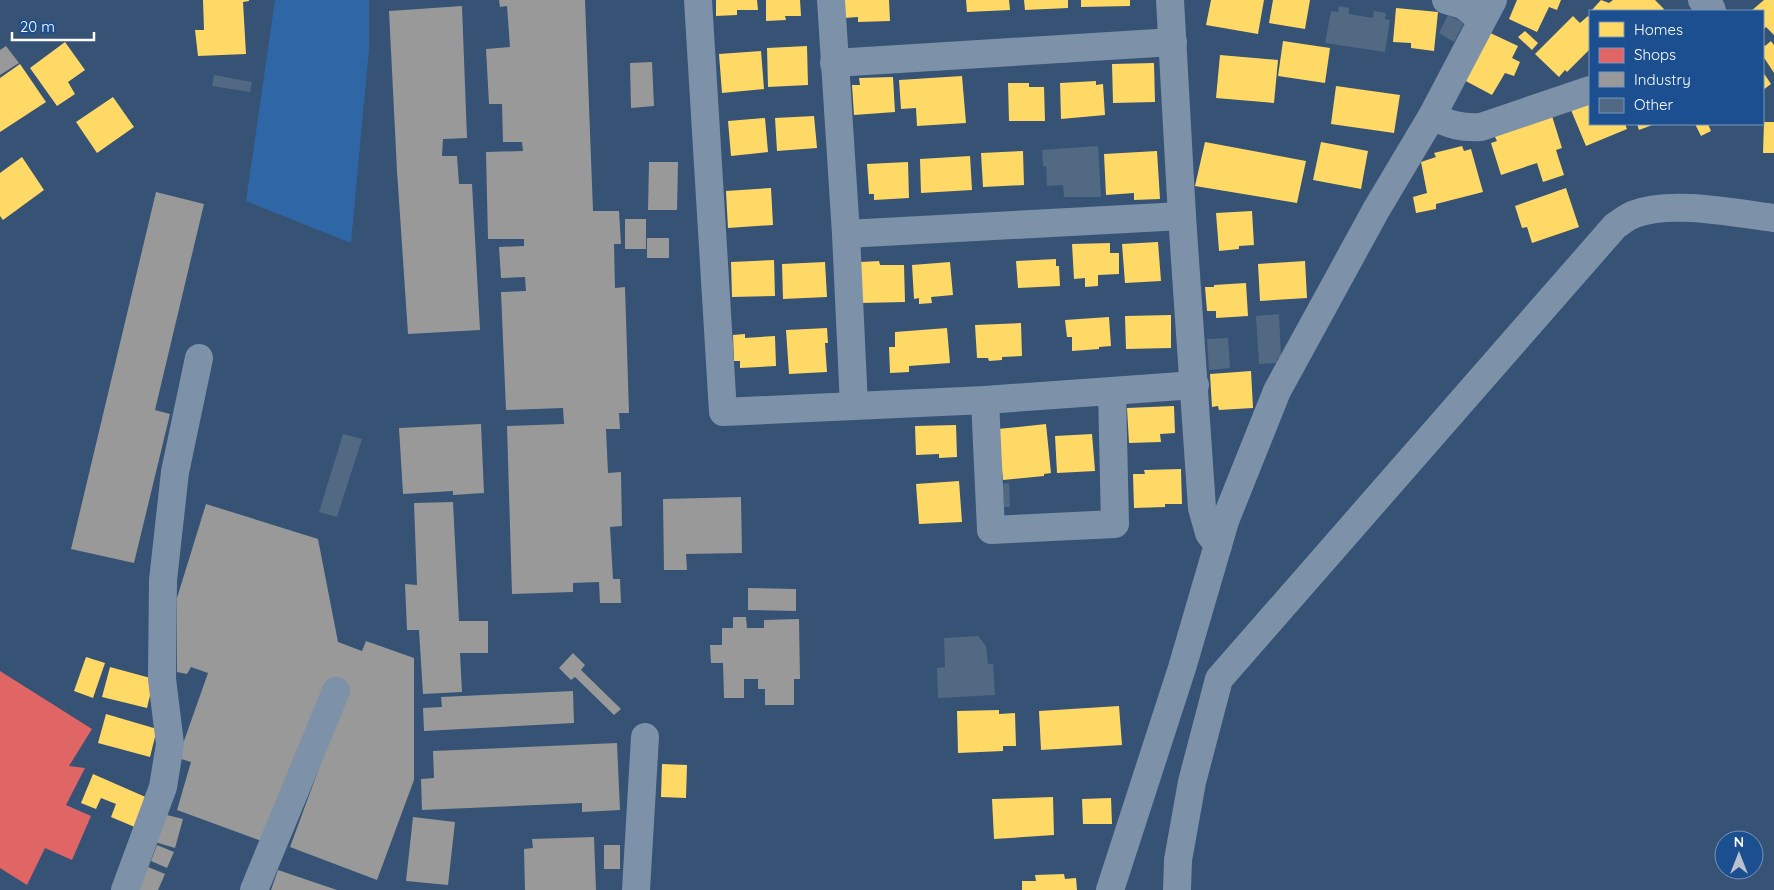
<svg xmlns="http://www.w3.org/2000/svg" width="1774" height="890" viewBox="0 0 1774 890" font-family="Quicksand,sans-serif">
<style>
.green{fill:#2f66a5}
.homes{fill:#ffd966}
.shops{fill:#e06666}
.industry{fill:#999}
.building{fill:#526984}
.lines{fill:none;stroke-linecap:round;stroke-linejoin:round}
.minor{stroke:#7d92a8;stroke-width:28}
</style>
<rect width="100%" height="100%" fill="#365274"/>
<!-- green -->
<polygon class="green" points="275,0 369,0 369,49 351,243 246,201"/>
<!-- homes -->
<g class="homes">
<polygon points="203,0 249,0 249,1 243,2 246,54 198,56 195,30 204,30"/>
<polygon points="716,0 757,0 758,10 737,10 737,15 716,16"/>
<polygon points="766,0 800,0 801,16 785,16 786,20 766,21"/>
<polygon points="843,0 889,0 890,21 858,22 858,17 844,18"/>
<polygon points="966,0 1009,0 1010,10 967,12"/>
<polygon points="1024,0 1068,0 1068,8 1025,10"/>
<polygon points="1081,0 1130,0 1130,6 1081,7"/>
<polygon points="1211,0 1264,0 1258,34 1206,25"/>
<polygon points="1273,0 1310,0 1305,29 1269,23"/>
<polygon points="1517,0 1561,0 1557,10 1549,7 1537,32 1509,19"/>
<polygon points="1601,0 1609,3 1613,0 1655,0 1664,9 1662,11 1591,11"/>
<polygon points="1764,0 1774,0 1774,35 1766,27 1763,30 1763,11 1751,11"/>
<polygon points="1396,8 1438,12 1434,51 1411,48 1411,43 1393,42"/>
<polygon points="1573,16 1580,23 1588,16 1590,18 1590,49 1567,72 1565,70 1559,77 1535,54"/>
<polygon points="1486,31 1518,46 1512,58 1520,62 1514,76 1505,73 1492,95 1462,79"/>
<polygon points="1525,31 1538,43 1532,50 1518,37"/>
<polygon points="1283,41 1330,48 1325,83 1278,76"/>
<polygon points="1771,41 1774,45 1774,73 1763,56 1763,43 1765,46"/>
<polygon points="65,42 85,70 68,82 75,94 57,106 30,68"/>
<polygon points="807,46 808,85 768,87 767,48"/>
<polygon points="761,51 764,89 722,93 719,54"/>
<polygon points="1220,55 1278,60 1274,103 1216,98"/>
<polygon points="1154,63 1155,102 1113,103 1112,64"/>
<polygon points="20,64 46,102 0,132 0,78"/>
<polygon points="1763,72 1771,84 1763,90"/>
<polygon points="962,76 966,123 917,126 916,108 901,109 899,80"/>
<polygon points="893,77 895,112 854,115 852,85 860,85 859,78"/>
<polygon points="1096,81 1096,85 1103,84 1105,115 1061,119 1060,83"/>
<polygon points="1008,83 1029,83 1029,87 1044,87 1045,121 1009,121"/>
<polygon points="1336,86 1400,95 1394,133 1331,124"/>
<polygon points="113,97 134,127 97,153 76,122"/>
<polygon points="1590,103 1590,124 1625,124 1627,129 1586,146 1571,110"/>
<polygon points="814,116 817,148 777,151 775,118"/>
<polygon points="1552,116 1562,148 1556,150 1564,175 1543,182 1537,163 1501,175 1491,143 1497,141 1494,135"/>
<polygon points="765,118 768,152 731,156 728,121"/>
<polygon points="1764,122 1774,122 1774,153 1763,153"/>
<polygon points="1637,124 1655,124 1639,130"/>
<polygon points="1695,124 1708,124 1711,131 1701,136"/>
<polygon points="1205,142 1306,161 1297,203 1195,186"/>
<polygon points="1321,142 1368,151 1361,189 1313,180"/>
<polygon points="1462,146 1464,151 1471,149 1483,192 1436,204 1436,209 1416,213 1413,197 1427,193 1421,162 1436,157 1434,153"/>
<polygon points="1023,151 1024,185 983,187 981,153"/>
<polygon points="1157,151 1160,199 1134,200 1134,193 1106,195 1104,154"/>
<polygon points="970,156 972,190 921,193 920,159"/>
<polygon points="22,157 44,190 3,220 0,216 0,173"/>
<polygon points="908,162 909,198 874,200 874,194 869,194 867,164"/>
<polygon points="771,188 773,225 728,228 726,191"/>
<polygon points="1566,188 1579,227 1532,243 1527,227 1522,228 1515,206"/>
<polygon points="1252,211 1254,245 1239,246 1239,249 1219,251 1216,213"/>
<polygon points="1158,242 1161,281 1125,283 1122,244"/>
<polygon points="1110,243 1110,253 1119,253 1119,274 1098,275 1098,286 1085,287 1085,278 1074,279 1072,244"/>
<polygon points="1056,259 1056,266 1059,266 1060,286 1018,288 1016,261"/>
<polygon points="774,260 775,296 732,297 731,262"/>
<polygon points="879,261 880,265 904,265 905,302 861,303 860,262"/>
<polygon points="1305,261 1307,298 1260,301 1258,264"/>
<polygon points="825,262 827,297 783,299 782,264"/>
<polygon points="950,262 953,295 931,297 932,303 919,304 919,298 914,299 912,265"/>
<polygon points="1246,283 1248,316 1216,318 1216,311 1207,311 1205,287 1214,287 1214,285"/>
<polygon points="1171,315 1171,348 1126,349 1125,316"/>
<polygon points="1109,317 1111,346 1099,347 1099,349 1072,351 1072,337 1067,337 1065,320"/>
<polygon points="1021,323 1022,356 1002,357 1002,360 989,361 988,358 977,358 975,325"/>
<polygon points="827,328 828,343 825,343 827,372 789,374 786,330"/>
<polygon points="947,328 950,363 909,366 909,372 890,373 889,347 895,347 895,332"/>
<polygon points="745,334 745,338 775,336 776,366 740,368 740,361 734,361 733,335"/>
<polygon points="1251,371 1253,408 1219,410 1218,406 1212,407 1210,374"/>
<polygon points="1174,406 1175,433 1160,434 1161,442 1129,443 1127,408"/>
<polygon points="1046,424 1051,473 1044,474 1044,476 1003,480 998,429"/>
<polygon points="956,425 957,457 939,458 939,454 916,455 915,426"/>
<polygon points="1092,434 1095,471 1057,473 1055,436"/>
<polygon points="1181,469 1182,504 1165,504 1165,507 1134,508 1133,474 1145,474 1144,470"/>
<polygon points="959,481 962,522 919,524 916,484"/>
<polygon points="86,657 105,663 93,698 74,691"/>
<polygon points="110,667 154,679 147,708 102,697"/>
<polygon points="1119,706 1122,745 1041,750 1039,711"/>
<polygon points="999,710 999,714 1015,713 1016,746 1003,746 1003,751 958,753 957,711"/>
<polygon points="106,714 157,729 150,757 98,743"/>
<polygon points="662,764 687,765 686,798 661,797"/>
<polygon points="93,774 150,799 137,828 111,817 116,804 101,798 96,809 81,803"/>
<polygon points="1053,797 1054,835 994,839 992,799"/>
<polygon points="1111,798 1112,824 1083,824 1082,799"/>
<polygon points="1064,874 1065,879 1076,878 1077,890 1022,890 1022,881 1036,881 1035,875"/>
</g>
<!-- shops -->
<polygon class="shops" points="0,671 92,729 69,766 85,768 66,805 91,816 72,860 45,848 27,885 0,868"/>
<!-- industry -->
<g class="industry">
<polygon points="499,0 585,0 593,211 619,211 621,244 614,244 615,288 625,287 629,413 619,413 620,429 606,429 608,473 621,472 622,526 610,527 613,579 620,579 621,603 600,603 599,582 573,583 573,592 512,594 507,426 564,424 563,408 506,410 501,292 526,291 525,277 501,278 499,247 524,246 524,239 488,239 486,152 523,151 522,142 503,142 502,104 489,104 486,49 510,47 507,6 500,7"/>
<polygon points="462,6 467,138 443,139 442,156 457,156 459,184 472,184 480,330 408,334 397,171 389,11"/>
<polygon points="6,46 19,63 0,75 0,50"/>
<polygon points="652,62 654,106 631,108 630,63"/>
<polygon points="649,162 678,162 677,210 648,210"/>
<polygon points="156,192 204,204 155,410 170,414 134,563 71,549"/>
<rect x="625" y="219" width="21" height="30"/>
<rect x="647" y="238" width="22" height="20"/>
<polygon points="481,424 484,493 453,495 453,491 403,494 399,428"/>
<polygon points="741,497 742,553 686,554 687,570 664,570 663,499"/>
<polygon points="453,502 459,621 488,621 488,653 460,653 462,692 423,694 419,630 407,630 405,584 417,585 414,503"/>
<polygon points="206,504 318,539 338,642 362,651 366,641 414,658 414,780 377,880 290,847 349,687 332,681 264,842 177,810 191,762 178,758 208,673 191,667 187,674 177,672 177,598"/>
<polygon points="748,588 796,589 796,611 748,610"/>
<polygon points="733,617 746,617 747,628 764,628 764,620 799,619 800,679 794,679 794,705 765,705 765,689 758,689 758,679 744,679 744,698 724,698 723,663 711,663 710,645 722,645 722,628 733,628"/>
<polygon points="573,653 585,665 581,670 621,709 614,715 575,677 571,680 559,668"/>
<polygon points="573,691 574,723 424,731 423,708 442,707 441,697"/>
<polygon points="617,743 620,810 582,812 582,803 422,810 421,779 434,778 433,751"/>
<polygon points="163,814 183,819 175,848 155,842"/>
<polygon points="413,817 455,822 448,885 406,881"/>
<polygon points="594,837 596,890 525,890 524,849 533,848 532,839"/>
<polygon points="157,845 174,852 167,868 151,861"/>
<rect x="604" y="845" width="16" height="24"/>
<polygon points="148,867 165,874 158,890 138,890"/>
<polygon points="278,870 337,890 271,890"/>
</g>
<!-- building -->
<g class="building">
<polygon points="1339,6 1349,8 1349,14 1373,18 1374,11 1386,13 1385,19 1390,20 1385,52 1325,43 1331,11 1338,12"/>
<polygon points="1448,15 1464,23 1454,42 1439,33"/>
<polygon points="214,75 252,82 250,92 212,86"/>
<polygon points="1098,146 1101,197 1064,197 1063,185 1047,186 1046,166 1043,166 1042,150"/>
<polygon points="1279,314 1281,358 1277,358 1277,363 1259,364 1256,316"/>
<polygon points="1228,338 1230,368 1209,370 1207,339"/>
<polygon points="343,434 362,439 337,517 319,512"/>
<polygon points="1009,483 1010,507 1004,507 1002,484"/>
<polygon points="978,636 986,646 988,664 993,664 995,695 938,698 937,668 945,667 944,638"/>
</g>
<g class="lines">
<!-- minor -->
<g class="minor">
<polyline points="698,0 723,412 985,400 1195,385"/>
<polyline points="831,0 846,234 854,406"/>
<polyline points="1170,0 1182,216 1202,508 1209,533 1218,545"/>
<polyline points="1446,0 1463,5 1481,19"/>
<polyline points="1702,0 1711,8 1712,11"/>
<polyline points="834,63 1173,42"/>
<path d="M 1432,116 C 1450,125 1461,128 1481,127 L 1590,90"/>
<polyline points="846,234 1182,216"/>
<polyline points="985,400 991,530 1115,524 1112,392"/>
<polyline points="125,890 163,787 170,744 162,679 163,580 175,472 199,358"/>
<polyline points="254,890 336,691"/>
<polyline points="636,890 645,737"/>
<polyline points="1110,890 1182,668 1225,521 1277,391 1376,210 1432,116 1493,0"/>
<path d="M 1177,890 L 1178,860 L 1192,782 L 1219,679 L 1615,226 C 1621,222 1628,216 1635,214 C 1672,200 1734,213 1774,218"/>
</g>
</g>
<!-- legend -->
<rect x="1589" y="10" width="175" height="115" fill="#1b4f8f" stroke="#7695bc"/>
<rect x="1599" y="22" width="25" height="15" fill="#ffd966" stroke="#7695bc"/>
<text x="1634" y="35" font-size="15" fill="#ffffff">Homes</text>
<rect x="1599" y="48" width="25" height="15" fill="#e06666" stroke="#7695bc"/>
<text x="1634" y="60" font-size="15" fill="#ffffff">Shops</text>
<rect x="1599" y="72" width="25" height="15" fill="#999999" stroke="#7695bc"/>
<text x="1634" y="85" font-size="15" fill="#ffffff">Industry</text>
<rect x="1599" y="98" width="25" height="15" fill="#526984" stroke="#7695bc"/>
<text x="1634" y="110" font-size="15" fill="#ffffff">Other</text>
<!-- north arrow -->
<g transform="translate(1739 855)"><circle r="24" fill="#1b4f8f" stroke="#7695bc"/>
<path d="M0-4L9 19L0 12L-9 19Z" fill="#b9c2ce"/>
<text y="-8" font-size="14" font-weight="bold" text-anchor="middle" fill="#ffffff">N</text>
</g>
<!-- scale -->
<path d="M12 32v8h82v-8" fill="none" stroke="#ffffff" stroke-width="2.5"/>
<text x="20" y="32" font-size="15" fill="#ffffff" stroke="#1b4f8f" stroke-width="4" paint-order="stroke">20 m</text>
</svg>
